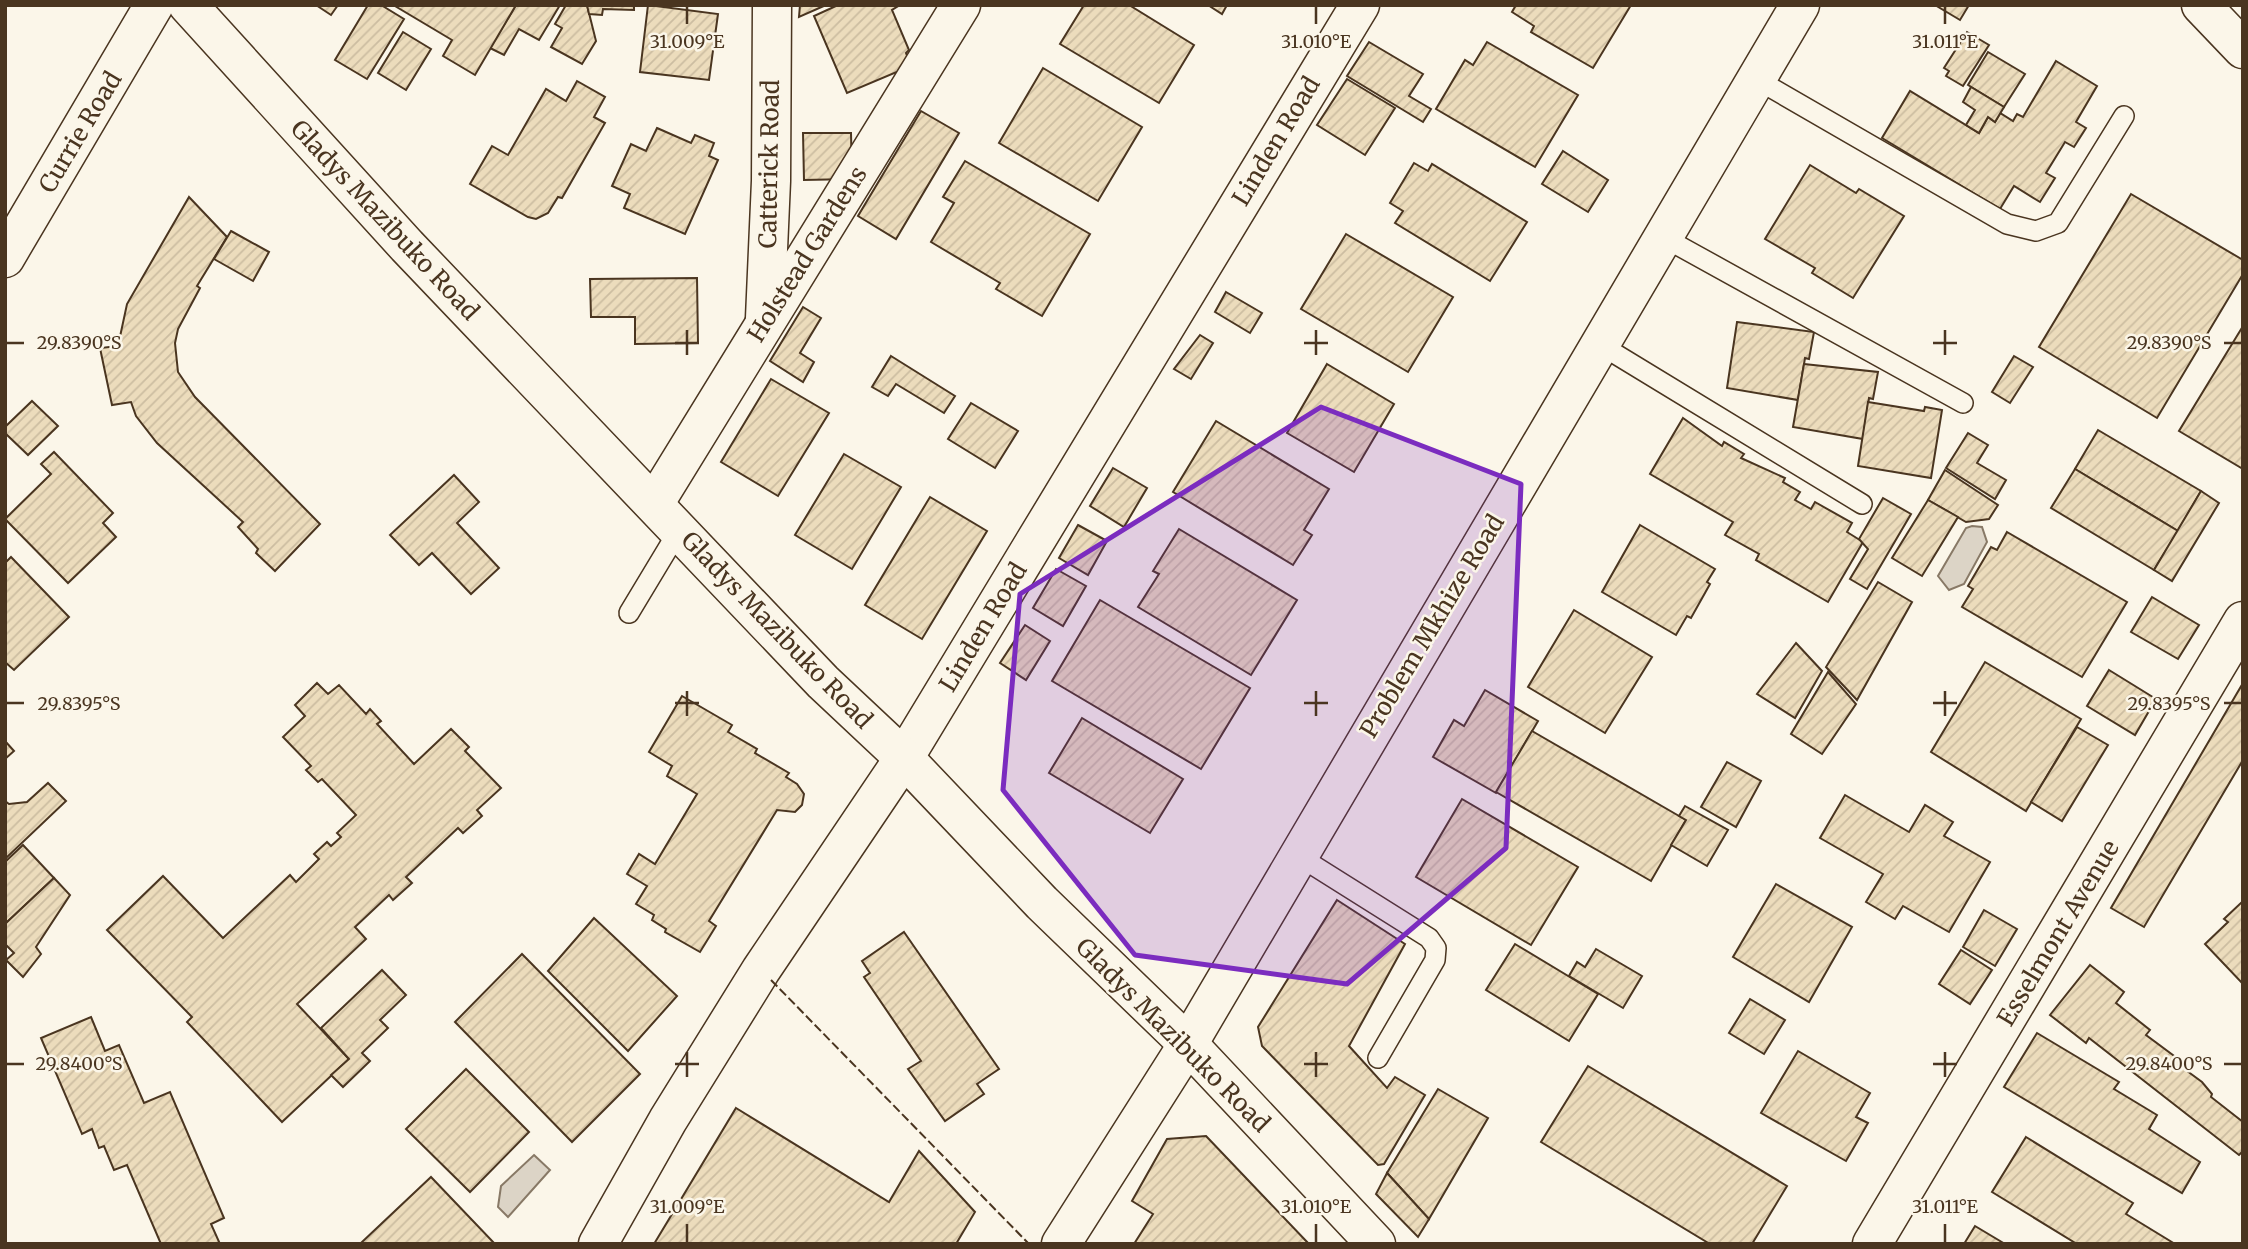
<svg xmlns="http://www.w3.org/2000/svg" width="2248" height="1249" viewBox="0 0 2248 1249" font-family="Merriweather,serif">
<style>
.water{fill:#dcd4c6;stroke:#887966;stroke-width:2}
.building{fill:url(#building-hatch);stroke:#4a3520;stroke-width:2}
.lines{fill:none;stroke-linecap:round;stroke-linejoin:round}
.lane-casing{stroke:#4a3520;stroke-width:22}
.street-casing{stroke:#4a3520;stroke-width:41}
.secondary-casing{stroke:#4a3520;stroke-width:41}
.primary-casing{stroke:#4a3520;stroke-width:41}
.lane{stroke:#fbf6e9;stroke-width:19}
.street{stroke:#fbf6e9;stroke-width:38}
.secondary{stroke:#fbf6e9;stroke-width:38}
.primary{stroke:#fbf6e9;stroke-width:38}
.fence{stroke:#4a3520;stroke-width:2;stroke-dasharray:9 3.5;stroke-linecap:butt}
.marked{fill:#7b2cbf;fill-opacity:0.2;stroke:#7b2cbf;stroke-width:5;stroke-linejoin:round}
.ticks{fill:none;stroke:#4a3520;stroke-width:2.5}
.labels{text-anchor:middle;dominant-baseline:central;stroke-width:5;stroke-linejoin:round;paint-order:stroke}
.street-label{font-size:24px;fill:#4a3520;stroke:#fbf6e9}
.ticks-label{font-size:18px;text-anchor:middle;fill:#4a3520;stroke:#fbf6e9;stroke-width:5;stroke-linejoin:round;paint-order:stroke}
</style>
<defs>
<pattern id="building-hatch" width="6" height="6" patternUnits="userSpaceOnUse" patternTransform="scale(1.75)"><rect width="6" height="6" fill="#ecdcbc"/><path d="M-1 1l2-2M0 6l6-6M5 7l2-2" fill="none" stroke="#ccbda1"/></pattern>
</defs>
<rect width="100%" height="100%" fill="#fbf6e9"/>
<!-- water -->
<g class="water">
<polygon points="1972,526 1982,527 1987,542 1964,584 1949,590 1938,576 1966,528"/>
<polygon points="534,1155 550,1170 508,1217 498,1207 501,1186"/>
</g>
<!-- building -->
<g class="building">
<polygon points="316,5 338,5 331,15"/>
<polygon points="368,5 381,5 404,19 367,79 335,60"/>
<polygon points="516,5 560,5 539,40 519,29 504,55 490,48"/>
<polygon points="516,5 475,75 443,56 452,40 395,6"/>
<polygon points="566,5 587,5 596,41 582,64 551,47 562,28 555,24"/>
<polygon points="587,5 634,5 634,10 603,9 602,15 589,14"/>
<polygon points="648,5 718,14 709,80 640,72"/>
<polygon points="800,5 826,5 799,17"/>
<polygon points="838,5 900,5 892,10 909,50 906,53 911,66 847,93 814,16"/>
<polygon points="1084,5 1129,5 1194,45 1159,103 1060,44"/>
<polygon points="1208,5 1227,5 1222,14"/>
<polygon points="1516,5 1631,5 1593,68 1531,32 1534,26 1512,12"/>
<polygon points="1935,5 1969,5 1960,20"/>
<polygon points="403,32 431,49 406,90 378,73"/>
<polygon points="1967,32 1989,45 1963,86 1946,76 1949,71 1944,68"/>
<polygon points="1369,42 1423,74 1409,96 1431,109 1423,122 1347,76"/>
<polygon points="1487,42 1578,95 1535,167 1436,109 1465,60 1473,65"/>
<polygon points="1988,52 2025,74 2004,107 1968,85"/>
<polygon points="2056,61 2097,86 2076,122 2086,128 2074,147 2065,142 2046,173 2055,178 2040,202 2014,186 2000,209 1882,138 1910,91 1979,133 1988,117 1995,122 2000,113 2013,121 2017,114 2023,117"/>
<polygon points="1043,68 1142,127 1098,201 999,143"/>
<polygon points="1347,79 1395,108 1365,155 1317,125"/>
<polygon points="577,81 605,97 594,117 605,123 562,198 558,197 548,213 536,219 528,217 470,184 492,146 508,155 546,89 566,101"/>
<polygon points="1971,87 2004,107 1995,122 1988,117 1979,133 1966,125 1975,110 1963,102"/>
<polygon points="921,111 959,133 896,239 858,216"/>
<polygon points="657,128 691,143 695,135 714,143 709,156 718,160 685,234 624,208 630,194 612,186 631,144 646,151"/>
<polygon points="803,133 851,133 852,179 804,180"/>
<polygon points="1563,151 1608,180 1588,212 1542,184"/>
<polygon points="965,161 1090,234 1042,316 996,289 1000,283 931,242 954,203 943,197"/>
<polygon points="1414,163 1428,171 1432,164 1527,222 1490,281 1395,223 1403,211 1390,203"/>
<polygon points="1810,165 1856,193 1859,189 1904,216 1853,298 1812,273 1815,268 1765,239"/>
<polygon points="2131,194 2243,260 2243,274 2157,418 2039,347"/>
<polygon points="189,197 227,237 197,286 200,288 178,329 175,343 178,372 195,397 320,524 275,571 256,553 258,549 238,527 243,522 157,443 136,416 131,402 112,405 100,348 118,346 127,304"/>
<polygon points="231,231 269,252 253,281 214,259"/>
<polygon points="1346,234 1453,297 1408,372 1301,309"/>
<polygon points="697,278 698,343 635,344 635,317 591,317 590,279"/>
<polygon points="1226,292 1262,313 1250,333 1215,312"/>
<polygon points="803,307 821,318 800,353 814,362 803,382 770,361"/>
<polygon points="1737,322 1814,332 1809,359 1805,358 1798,400 1727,388"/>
<polygon points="2243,326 2243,469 2179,431"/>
<polygon points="1200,335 1213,343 1191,379 1174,369"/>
<polygon points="891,356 955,396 944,413 896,384 888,396 872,387"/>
<polygon points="2014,356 2033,367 2010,403 1992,392"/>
<polygon points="1327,364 1394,404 1354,472 1287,433"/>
<polygon points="1804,364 1878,372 1873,399 1869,398 1863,439 1793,427"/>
<polygon points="771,379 829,413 778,496 721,462"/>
<polygon points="32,401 58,426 28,455 5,433 5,427"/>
<polygon points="1868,402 1924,411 1925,407 1942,410 1931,478 1858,466"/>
<polygon points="971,403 1018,431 995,468 948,439"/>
<polygon points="1683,418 1722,446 1724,442 1744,454 1741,458 1785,478 1783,482 1800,492 1795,500 1811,509 1815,502 1852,523 1847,532 1863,542 1828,602 1756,560 1759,554 1725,535 1733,522 1650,474"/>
<polygon points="1216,421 1329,489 1304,530 1312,535 1293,565 1173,492"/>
<polygon points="2098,430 2201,491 2178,531 2075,469"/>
<polygon points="1968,433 1988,445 1977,463 2006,480 1995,499 1946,468"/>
<polygon points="54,452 113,513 103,523 116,537 68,583 5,519 51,474 41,464"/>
<polygon points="844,454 901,487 852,569 795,535"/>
<polygon points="1113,468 1147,488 1124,527 1090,506"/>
<polygon points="2075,469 2178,531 2154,570 2051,508"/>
<polygon points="1945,470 1998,505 1989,519 1966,522 1928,500"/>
<polygon points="454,475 479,502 457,523 499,568 471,594 432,553 419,565 390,535"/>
<polygon points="2201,491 2219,503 2172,581 2154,570"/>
<polygon points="930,497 987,531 922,639 865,605"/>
<polygon points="1883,498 1911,514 1867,589 1850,579 1868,549 1859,539"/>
<polygon points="1928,500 1958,517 1922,576 1892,558"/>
<polygon points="1078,525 1107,541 1088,575 1059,558"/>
<polygon points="1640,525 1715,569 1707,582 1710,584 1691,618 1687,616 1676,635 1602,592"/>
<polygon points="1179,529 1297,600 1251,675 1138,607 1159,574 1153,571"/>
<polygon points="2007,532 2127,602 2082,677 1962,607 1973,589 1968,586 1991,547 1997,550"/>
<polygon points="11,557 69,617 14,670 5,662 5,563"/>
<polygon points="1056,569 1086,586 1063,626 1033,608"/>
<polygon points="1878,582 1912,602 1857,700 1826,667"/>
<polygon points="2152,597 2199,625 2178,659 2131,632"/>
<polygon points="1100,600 1250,688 1201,769 1052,681"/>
<polygon points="1574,610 1652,657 1605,733 1528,687"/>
<polygon points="1025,625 1050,641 1026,680 1000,663"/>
<polygon points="1796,643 1822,671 1795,718 1757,694"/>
<polygon points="1985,662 2081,719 2026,811 1931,752"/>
<polygon points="2109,670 2156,699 2135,735 2087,706"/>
<polygon points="1828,672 1856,704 1822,754 1791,734"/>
<polygon points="317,683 328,694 339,685 366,714 370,709 381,721 377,724 414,764 451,729 469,747 465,751 501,788 477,810 482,816 463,833 458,828 406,877 412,883 393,900 389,895 355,927 366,939 297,1004 349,1059 282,1122 187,1022 192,1017 107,930 163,876 223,938 290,875 296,882 319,859 314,854 327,842 331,846 341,837 337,833 356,815 322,779 318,782 306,770 311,766 283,737 305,716 295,705"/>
<polygon points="2243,683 2243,760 2144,927 2111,908"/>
<polygon points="1485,690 1538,721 1496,793 1433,757 1454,720 1464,726"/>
<polygon points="682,696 732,725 728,732 757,749 755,753 789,773 786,777 797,784 804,794 802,805 795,812 777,810 709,921 716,926 700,952 665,932 666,929 652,920 654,915 636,904 647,886 627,874 639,854 655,864 697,794 667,776 672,766 649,752"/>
<polygon points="1082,718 1183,779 1150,833 1049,773"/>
<polygon points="2077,727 2108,745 2062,821 2031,802"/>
<polygon points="1532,731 1686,820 1651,881 1496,792"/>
<polygon points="5,741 14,751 5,759"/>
<polygon points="1727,762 1761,781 1736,827 1701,807"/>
<polygon points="48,783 66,801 5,859 5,801 9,804 27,802"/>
<polygon points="1845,795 1909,832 1925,805 1953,822 1944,836 1990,862 1949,932 1903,906 1895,919 1866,902 1883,874 1820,838"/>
<polygon points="1462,799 1578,867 1531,945 1416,877"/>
<polygon points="1685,806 1728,830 1707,866 1671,845 1686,820 1679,816"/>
<polygon points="23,845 54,878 5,924 5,862"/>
<polygon points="54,878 70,895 36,947 41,954 23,977 6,960 14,953 5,944 5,924"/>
<polygon points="1776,884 1852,927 1809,1002 1733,957"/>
<polygon points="1337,900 1405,944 1349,1046 1387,1088 1395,1077 1425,1095 1384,1164 1378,1165 1262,1046 1258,1027"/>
<polygon points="2243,901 2243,984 2205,944 2228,922 2224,919"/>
<polygon points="1984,910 2017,929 1995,966 1963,947"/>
<polygon points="594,918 677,996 628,1051 548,971"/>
<polygon points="904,932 999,1069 977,1084 984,1094 945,1121 908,1069 921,1061 864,977 870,973 862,961"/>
<polygon points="1515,944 1598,994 1569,1041 1486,990"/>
<polygon points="1596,949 1642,976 1623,1008 1569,976 1577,962 1585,967"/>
<polygon points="1961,950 1992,970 1970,1004 1939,984"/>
<polygon points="522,954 640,1074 572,1142 455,1022"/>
<polygon points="2090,965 2124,992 2116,1003 2150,1030 2146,1035 2185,1064 2183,1068 2202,1082 2212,1094 2211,1097 2243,1122 2243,1151 2239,1155 2089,1038 2086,1043 2050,1015"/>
<polygon points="382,970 406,995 380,1020 388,1028 362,1053 370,1061 343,1087 331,1075 349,1059 321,1028"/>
<polygon points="1750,999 1785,1020 1764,1054 1729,1033"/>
<polygon points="91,1017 105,1051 119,1045 144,1103 170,1092 224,1218 211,1224 220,1244 161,1244 127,1165 114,1170 104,1146 99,1148 92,1129 82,1134 41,1038"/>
<polygon points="2037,1033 2119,1082 2114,1089 2157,1115 2149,1129 2200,1162 2182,1193 2004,1087"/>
<polygon points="1798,1051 1870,1093 1856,1117 1868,1123 1846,1161 1761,1113"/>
<polygon points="1588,1066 1787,1186 1752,1244 1710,1244 1541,1142"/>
<polygon points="466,1069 529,1132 470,1192 406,1129"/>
<polygon points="1438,1089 1488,1118 1429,1219 1387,1173"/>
<polygon points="736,1108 889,1202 919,1151 975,1212 956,1244 654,1244"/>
<polygon points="1206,1136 1308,1243 1308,1244 1134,1244 1153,1214 1132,1201 1167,1139"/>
<polygon points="2026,1137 2133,1203 2126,1214 2175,1244 2077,1244 1992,1192"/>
<polygon points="1387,1173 1429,1219 1418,1237 1376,1194"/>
<polygon points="431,1177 495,1244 364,1244 362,1242"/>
<polygon points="1975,1226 2005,1244 1964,1244"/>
</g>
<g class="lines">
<defs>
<g id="lane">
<polyline points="1756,79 2007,224 2036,231 2058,223 2124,116"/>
<polyline points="1663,237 1963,403"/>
<polyline points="1599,344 1862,504"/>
<polyline points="629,613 679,530"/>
<polyline points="1297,855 1429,938 1436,948 1435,960 1378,1058"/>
</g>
<g id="street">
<polyline points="2201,5 2243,49"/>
<polyline points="5,258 154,5"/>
<polyline points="765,318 771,181 772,5"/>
<polyline points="654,504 961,5"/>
<polyline points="598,1244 668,1120 761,970 904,758 1360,5"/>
<polyline points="1872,1244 2243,621"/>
</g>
<polyline id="secondary" points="188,5 407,246 823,682 904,758 1042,903 1188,1044 1376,1244"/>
<polyline id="primary" points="1061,1244 1188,1044 1800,5"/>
</defs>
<!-- lane casing -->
<use href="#lane" class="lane-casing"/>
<!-- street casing -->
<use href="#street" class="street-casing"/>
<!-- secondary casing -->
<use href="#secondary" class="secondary-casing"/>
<!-- primary casing -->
<use href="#primary" class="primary-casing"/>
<!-- lane -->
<use href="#lane" class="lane"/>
<!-- street -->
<use href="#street" class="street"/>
<!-- secondary -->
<use href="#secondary" class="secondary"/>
<!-- primary -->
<use href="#primary" class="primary"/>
<!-- fence -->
<polyline class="fence" points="771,980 1029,1244"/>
</g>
<!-- marked area -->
<path class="marked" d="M 1321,407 L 1521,484 L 1506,848 L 1347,984 L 1135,955 L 1003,790 L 1020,594 Z"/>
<!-- ticks -->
<path class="ticks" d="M 687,7 L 687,24M 1316,7 L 1316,24M 1945,7 L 1945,24M 687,330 L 687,355M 1316,330 L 1316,355M 1945,330 L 1945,355M 7,343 L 24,343M 675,343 L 699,343M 1304,343 L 1328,343M 1933,343 L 1957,343M 2224,343 L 2241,343M 687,691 L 687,716M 1316,691 L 1316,716M 1945,691 L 1945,716M 7,703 L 24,703M 675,703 L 699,703M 1304,703 L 1328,703M 1933,703 L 1957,703M 2224,703 L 2241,703M 687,1052 L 687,1077M 1316,1052 L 1316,1077M 1945,1052 L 1945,1077M 7,1064 L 24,1064M 675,1064 L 699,1064M 1304,1064 L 1328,1064M 1933,1064 L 1957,1064M 2224,1064 L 2241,1064M 687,1224 L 687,1242M 1316,1224 L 1316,1242M 1945,1224 L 1945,1242"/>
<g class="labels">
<!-- street labels -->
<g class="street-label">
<text transform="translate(80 132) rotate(-59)">Currie Road</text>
<text transform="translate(1276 141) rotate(-59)">Linden Road</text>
<text transform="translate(769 164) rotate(-89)">Catterick Road</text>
<text transform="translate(385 220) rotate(47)">Gladys Mazibuko Road</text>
<text transform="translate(807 254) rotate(-58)">Holstead Gardens</text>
<text transform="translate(1432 626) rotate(-59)">Problem Mkhize Road</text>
<text transform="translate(983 627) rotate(-59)">Linden Road</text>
<text transform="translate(777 630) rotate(46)">Gladys Mazibuko Road</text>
<text transform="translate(2058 933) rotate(-59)">Esselmont Avenue</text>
<text transform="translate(1173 1035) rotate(45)">Gladys Mazibuko Road</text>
</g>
</g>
<g class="ticks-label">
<text x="687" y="48">31.009°E</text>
<text x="1316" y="48">31.010°E</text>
<text x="1945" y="48">31.011°E</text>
<text x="79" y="349">29.8390°S</text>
<text x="2169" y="349">29.8390°S</text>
<text x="79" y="710">29.8395°S</text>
<text x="2169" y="710">29.8395°S</text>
<text x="79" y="1070">29.8400°S</text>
<text x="2169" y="1070">29.8400°S</text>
<text x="687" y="1213">31.009°E</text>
<text x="1316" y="1213">31.010°E</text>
<text x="1945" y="1213">31.011°E</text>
</g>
<!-- border -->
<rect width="2248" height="1249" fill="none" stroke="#4a3520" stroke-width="14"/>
</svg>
